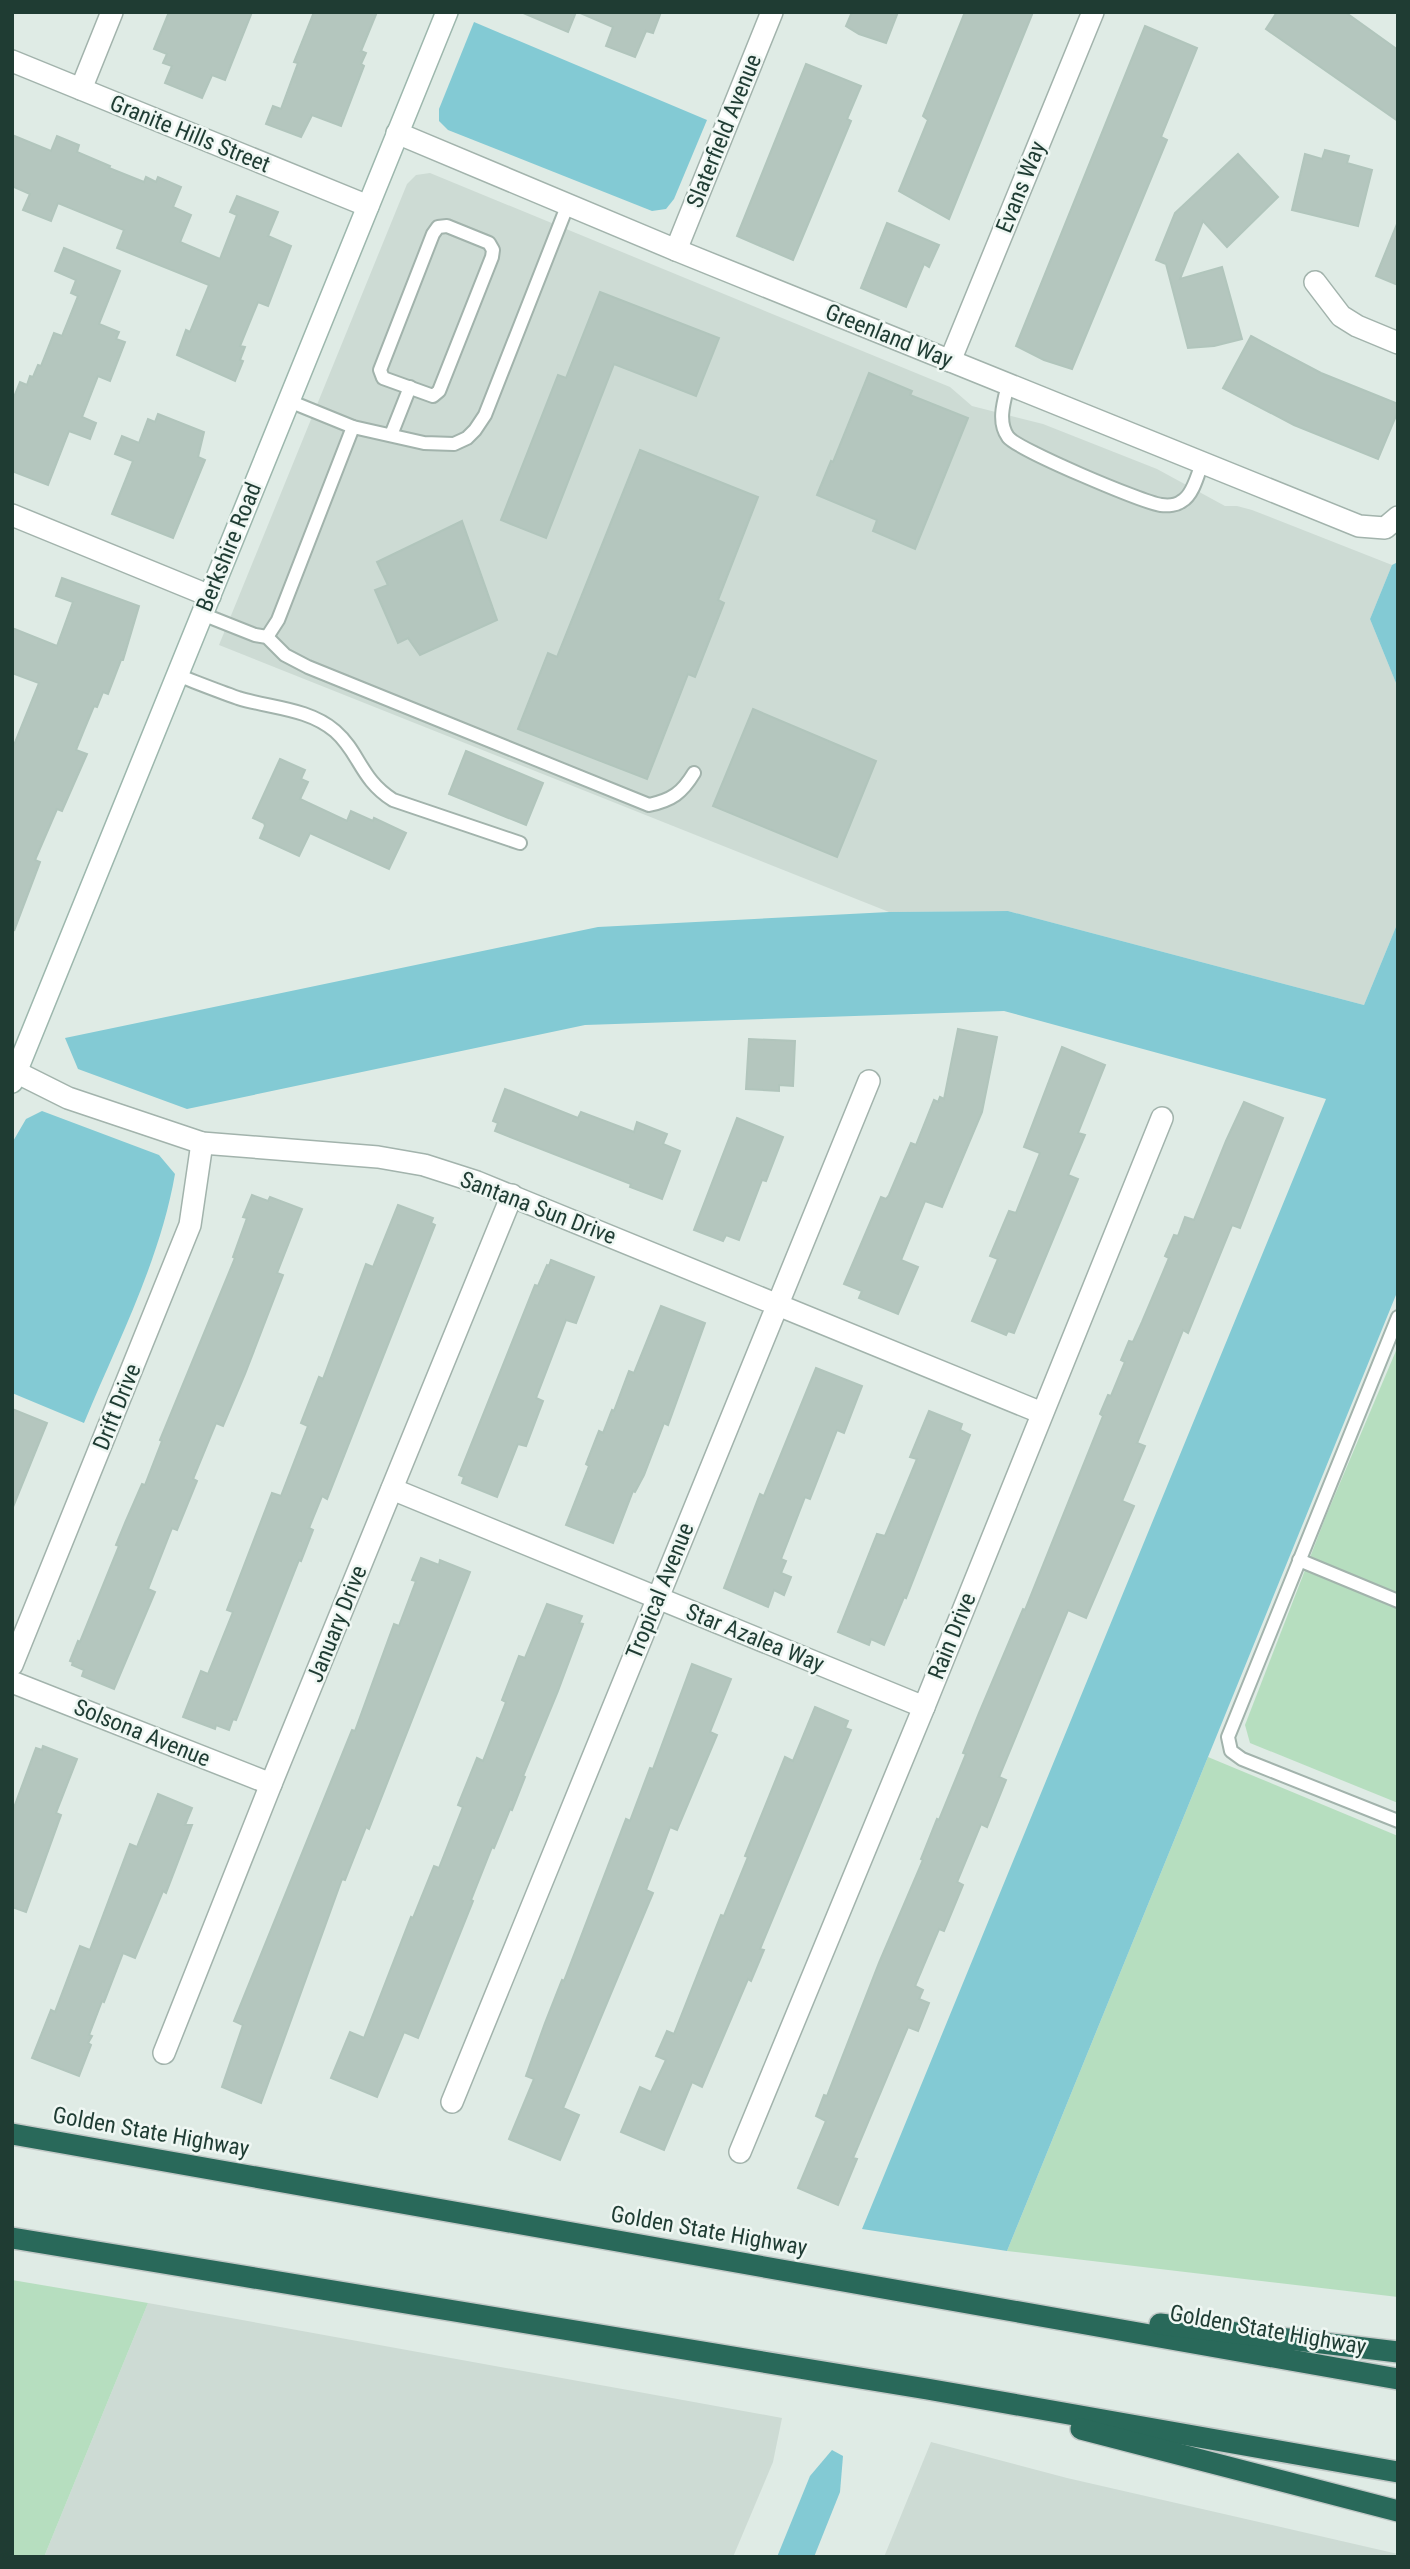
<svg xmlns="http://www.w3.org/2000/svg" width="1410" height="2569" viewBox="0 0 1410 2569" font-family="'Roboto Condensed',sans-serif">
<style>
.built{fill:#cddbd4}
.green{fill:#b6debf}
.water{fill:#83cad4}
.building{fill:#b4c6be;stroke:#b1c5bc;stroke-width:2}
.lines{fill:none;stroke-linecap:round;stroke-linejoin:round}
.lane-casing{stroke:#a2b3ac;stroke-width:16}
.street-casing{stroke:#a2b3ac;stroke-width:24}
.secondary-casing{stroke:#9db7ad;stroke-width:24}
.highway-casing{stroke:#c0c8c6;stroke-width:24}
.lane{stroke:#fff;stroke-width:12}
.street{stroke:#fff;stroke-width:21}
.secondary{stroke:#fff;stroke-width:21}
.highway{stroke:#29695a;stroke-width:21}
.labels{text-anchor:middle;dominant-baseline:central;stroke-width:5;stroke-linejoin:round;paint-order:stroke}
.street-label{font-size:23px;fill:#1f3c33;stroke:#eff7f3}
</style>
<rect width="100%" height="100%" fill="#dfebe5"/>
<!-- built -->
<g class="built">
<polygon points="430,173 950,387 972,406 1043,424 1157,469 1225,506 1237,506 1252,510 1392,565 1370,619 1398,688 1398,922 1364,1005 1008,911 889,912 219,645 407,184 416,175"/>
<polygon points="148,2303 782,2418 773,2462 733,2557 44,2557"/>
<polygon points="931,2442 1067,2478 1398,2554 1398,2557 884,2557"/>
</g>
<!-- green -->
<g class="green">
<polygon points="1398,1346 1398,1803 1250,1743 1245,1725 1326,1516"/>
<polygon points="1208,1757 1398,1836 1398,2297 1007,2251"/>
<polygon points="12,2280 148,2303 44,2557 12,2557"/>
</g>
<!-- water -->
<g class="water">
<polygon points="474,22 707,120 674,199 666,209 652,211 448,130 439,121 439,109"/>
<polygon points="1398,562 1398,688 1370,619 1392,565"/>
<polygon points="1008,911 1364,1005 1398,922 1398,1290 1007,2251 862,2229 1326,1099 1004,1011 585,1025 187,1109 78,1069 65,1038 598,927 889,912"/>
<path d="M 42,1111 L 159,1155 L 175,1174 C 160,1261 117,1343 84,1423 L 12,1393 L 12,1143 L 26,1119 Z"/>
<polygon points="832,2450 843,2456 840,2492 814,2557 777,2557 810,2476"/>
</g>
<!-- building -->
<g class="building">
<polygon points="169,12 252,12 225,80 212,75 202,98 165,83 172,66 163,63 167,54 154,49"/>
<polygon points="314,12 377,12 361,51 366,53 361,64 364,66 341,126 312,115 301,137 266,124 273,106 281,109 298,63 294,62"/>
<polygon points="521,12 576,12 568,32"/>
<polygon points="578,12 661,12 653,33 646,31 635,57 606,46 613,27"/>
<polygon points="852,12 898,12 886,43 859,34 846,26"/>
<polygon points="965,12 1033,12 949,219 899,191 928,120 923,116"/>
<polygon points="1277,12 1345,12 1398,50 1398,121 1266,29"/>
<polygon points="1145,26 1197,48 1161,137 1167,140 1072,369 1044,360 1016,346"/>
<polygon points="806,64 861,86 847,119 851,121 793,260 737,236"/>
<polygon points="12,135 51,151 57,136 79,145 77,152 110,166 109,168 144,182 146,177 156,182 158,177 181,187 173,207 191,215 180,242 220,259 237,215 230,212 237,196 278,212 268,236 291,246 268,306 258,302 240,346 245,347 240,360 243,361 235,381 177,355 186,330 190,332 209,285 117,248 124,230 58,203 51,221 23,210 30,194 12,186"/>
<polygon points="1325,150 1349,156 1347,163 1372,170 1358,226 1292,210 1305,154 1322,159"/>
<polygon points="1238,154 1278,197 1227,247 1203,221 1180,279 1222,267 1242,339 1214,346 1188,348 1166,264 1156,260 1175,213"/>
<polygon points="887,223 939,245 929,267 924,264 906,307 861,288"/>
<polygon points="1397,224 1398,225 1398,285 1376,276"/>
<polygon points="64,248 120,271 99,324 119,332 116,339 125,342 110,381 98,376 82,417 96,423 90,439 69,431 48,485 12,471 12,402 20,382 27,385 30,376 33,377 38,365 41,366 54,333 62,336 78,296 71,293 76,280 55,271"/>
<polygon points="600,292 719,338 696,396 614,364 546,538 501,520 558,375 566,378"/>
<polygon points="1251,336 1321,373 1398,404 1398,411 1378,459 1294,425 1223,388"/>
<polygon points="869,373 912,391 910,395 968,418 915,549 873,531 877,520 817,495 831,461 833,462"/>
<polygon points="158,414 204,432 198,457 205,460 173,538 112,514 133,461 115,454 122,436 139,443 148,419 155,422"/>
<polygon points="640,450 758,497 718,600 724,603 695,677 688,674 647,779 518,729 548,653 557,657"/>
<polygon points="462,521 497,620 420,655 408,638 398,643 375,590 388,585 377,562"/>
<polygon points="62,578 139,606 123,660 121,660 108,694 103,692 97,707 94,706 84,730 76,750 87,754 62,811 57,809 35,860 40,862 14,931 12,750 39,683 12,673 12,628 57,646 73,602 56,596"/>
<polygon points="753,709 876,761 837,857 713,806"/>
<polygon points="466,751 543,783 526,825 449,794"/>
<polygon points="280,759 305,770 301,779 308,782 300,799 347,821 351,811 373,821 374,818 406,833 389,869 310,833 299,856 260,838 265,826 264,823 253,818"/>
<polygon points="958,1029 997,1037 982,1112 942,1207 925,1201 901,1260 918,1267 898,1314 859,1298 862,1291 844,1284 881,1197 886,1199 889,1195 911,1143 916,1145 934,1100 938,1102 940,1097 944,1099"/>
<polygon points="749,1039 795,1041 793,1086 779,1085 779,1091 746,1089"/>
<polygon points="1062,1047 1105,1065 1078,1133 1085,1135 1068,1175 1078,1179 1014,1333 1008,1331 1006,1335 972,1321 998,1259 990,1256 1009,1211 1016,1213 1040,1153 1024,1147"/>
<polygon points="505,1089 578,1118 581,1112 634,1132 637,1122 667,1134 663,1144 680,1151 662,1199 630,1187 631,1184 495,1131 498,1123 493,1121"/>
<polygon points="1244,1102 1283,1118 1240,1228 1232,1225 1188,1333 1183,1330 1137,1443 1145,1446 1122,1501 1134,1506 1086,1618 1068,1610 999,1777 1006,1780 987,1827 981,1824 957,1882 963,1885 944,1931 939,1929 915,1986 923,1990 919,1999 929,2003 918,2031 908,2027 853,2158 857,2159 838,2205 798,2188 826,2121 816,2116 824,2095 827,2096 879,1963 923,1860 921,1859 937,1819 939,1820 966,1754 963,1753 979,1713 1023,1609 1025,1610 1103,1416 1100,1414 1108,1395 1111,1396 1125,1362 1121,1360 1129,1341 1133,1342 1142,1322 1169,1258 1165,1256 1174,1235 1178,1236 1185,1217 1194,1220 1226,1141"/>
<polygon points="737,1118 783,1137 766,1181 762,1180 739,1240 726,1235 723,1241 694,1230"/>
<polygon points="252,1195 268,1201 270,1197 302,1209 277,1273 283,1275 245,1374 223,1426 216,1423 193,1479 197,1481 177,1530 172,1528 148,1589 155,1592 114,1689 82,1676 84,1670 72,1665 73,1662 70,1661 78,1641 80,1642 119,1546 116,1545 125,1523 142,1484 145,1485 162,1441 160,1440 235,1258 233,1257 247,1218 243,1217"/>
<polygon points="398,1205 433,1218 431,1223 435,1225 327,1499 322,1496 309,1528 313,1530 301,1561 299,1560 236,1720 233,1719 229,1730 216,1725 215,1729 183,1717 201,1671 208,1674 233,1612 227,1610 272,1493 281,1496 308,1426 301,1423 319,1377 323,1379 366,1264 373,1267"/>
<polygon points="551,1260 594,1277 576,1323 566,1320 536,1398 543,1401 526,1446 518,1444 497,1497 462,1483 464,1477 459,1475 535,1285 538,1286 547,1265 549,1266"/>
<polygon points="661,1306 705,1323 668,1425 664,1423 644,1475 635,1492 633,1491 613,1543 566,1525 589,1466 586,1464 599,1431 603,1433 612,1410 614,1411 629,1371 634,1373"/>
<polygon points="816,1368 862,1386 844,1433 837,1430 810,1499 805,1497 781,1559 786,1561 781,1573 791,1577 784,1595 774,1590 768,1607 724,1588 760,1494 764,1496"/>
<polygon points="12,1409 47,1423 13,1507 12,1507"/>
<polygon points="929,1411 962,1424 960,1430 970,1435 906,1598 904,1597 884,1645 871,1639 869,1645 838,1632 877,1534 885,1536 917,1459 910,1457"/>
<polygon points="421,1558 439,1565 440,1560 470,1572 369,1829 366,1827 345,1880 342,1879 261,2103 222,2087 243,2025 234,2021 352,1730 355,1731 394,1624 399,1626 416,1581 412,1580"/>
<polygon points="547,1604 582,1616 579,1623 583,1624 558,1691 523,1776 525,1777 512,1810 510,1809 494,1848 492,1847 471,1900 473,1901 418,2038 404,2032 377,2097 331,2078 350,2032 364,2038 411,1917 413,1918 434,1866 439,1868 463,1807 458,1805 477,1758 483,1761 506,1702 502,1700 519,1656 525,1658"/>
<polygon points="692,1664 731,1679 710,1732 717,1735 677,1830 670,1827 646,1890 653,1893 563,2108 579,2115 560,2160 509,2139 534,2079 526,2076 545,2023 562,1980 564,1981 626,1819 630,1821 650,1768 653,1769"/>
<polygon points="815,1707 848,1721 845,1728 851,1730 760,1949 764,1950 751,1981 748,1979 702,2087 692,2082 664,2150 621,2132 640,2087 651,2092 666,2060 656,2056 667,2031 674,2034 721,1915 724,1916 748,1857 745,1856 785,1757 793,1761"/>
<polygon points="43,1746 77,1759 56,1813 61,1815 26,1912 12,1907 12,1813 36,1748 42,1750"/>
<polygon points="158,1794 192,1808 185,1825 192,1825 166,1893 163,1891 135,1958 123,1953 104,2002 102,2001 89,2035 92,2036 88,2043 91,2045 79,2076 32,2058 51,2010 55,2012 80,1946 90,1950 130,1844 137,1847"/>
</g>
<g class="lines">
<defs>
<g id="lane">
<polygon points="447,226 489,243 493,250 492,257 439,391 433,396 383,378 380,370 433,234 438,227"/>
<path d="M 1008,385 C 1004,401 997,422 1008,437 C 1018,450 1142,502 1161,505 C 1168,506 1177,505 1182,501 C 1193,495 1198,474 1202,463"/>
<polyline points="289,401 353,427 424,443 454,444 467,438 475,430 485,415 568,204"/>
<polyline points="391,435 410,387"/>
<path d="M 202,614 L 255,635 L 267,637 L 285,655 L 308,667 L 649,805 C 672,800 682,793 694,773"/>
<polyline points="267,637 278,620 353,427"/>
<path d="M 177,675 C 198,683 218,691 238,698 C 270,708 308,708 335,731 C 360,753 360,779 393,800 L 520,843"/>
<polyline points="1398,1317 1228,1737 1231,1751 1242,1759 1398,1821"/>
<polyline points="1299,1560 1398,1601"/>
</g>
<g id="street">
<polyline points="12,61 368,206"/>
<polyline points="81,89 112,12"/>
<polyline points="397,133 676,250 1359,526 1385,528 1398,517"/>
<polyline points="676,250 772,12"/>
<polyline points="1315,282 1341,316 1357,326 1398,343"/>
<polyline points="950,361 1093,12"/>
<polyline points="12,515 210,596"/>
<polyline points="16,1072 68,1098 202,1143 378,1157 424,1165 477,1182 1042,1413"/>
<polyline points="392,1489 924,1707"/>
<polyline points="12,1665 190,1225 202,1143"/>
<polyline points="12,1682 271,1784"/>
<polyline points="164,2053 271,1784 512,1195"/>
<polyline points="452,2102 869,1081"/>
<polyline points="740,2152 924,1707 1162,1118"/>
</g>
<polyline id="secondary" points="12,1082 447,12"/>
<g id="highway">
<polyline points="12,2134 1398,2379"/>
<polyline points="12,2238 927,2389 1398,2472"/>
<polyline points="1160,2324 1398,2352"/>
<polyline points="1081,2429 1398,2511"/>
</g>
</defs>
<!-- lane casing -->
<use href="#lane" class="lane-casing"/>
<!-- street casing -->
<use href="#street" class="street-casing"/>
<!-- secondary casing -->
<use href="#secondary" class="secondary-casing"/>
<!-- highway casing -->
<use href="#highway" class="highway-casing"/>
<!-- lane -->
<use href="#lane" class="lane"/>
<!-- street -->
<use href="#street" class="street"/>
<!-- secondary -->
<use href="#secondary" class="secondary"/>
<!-- highway -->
<use href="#highway" class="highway"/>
</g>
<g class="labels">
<!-- street labels -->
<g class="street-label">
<text transform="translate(724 131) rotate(-68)">Slaterfield Avenue</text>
<text transform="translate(190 134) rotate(22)">Granite Hills Street</text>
<text transform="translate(1021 187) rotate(-68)">Evans Way</text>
<text transform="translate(889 336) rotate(22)">Greenland Way</text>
<text transform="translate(229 547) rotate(-68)">Berkshire Road</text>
<text transform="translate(538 1208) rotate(21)">Santana Sun Drive</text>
<text transform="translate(117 1407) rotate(-68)">Drift Drive</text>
<text transform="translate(660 1591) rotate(-68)">Tropical Avenue</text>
<text transform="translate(337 1624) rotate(-68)">January Drive</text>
<text transform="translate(952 1636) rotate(-68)">Rain Drive</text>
<text transform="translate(755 1638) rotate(22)">Star Azalea Way</text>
<text transform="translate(142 1733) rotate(22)">Solsona Avenue</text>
<text transform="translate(151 2132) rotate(10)">Golden State Highway</text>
<text transform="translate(709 2231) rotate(10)">Golden State Highway</text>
<text transform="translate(1268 2330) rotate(10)">Golden State Highway</text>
</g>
</g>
<!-- border -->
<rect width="1410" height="2569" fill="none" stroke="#1f3c33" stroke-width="28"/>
</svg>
